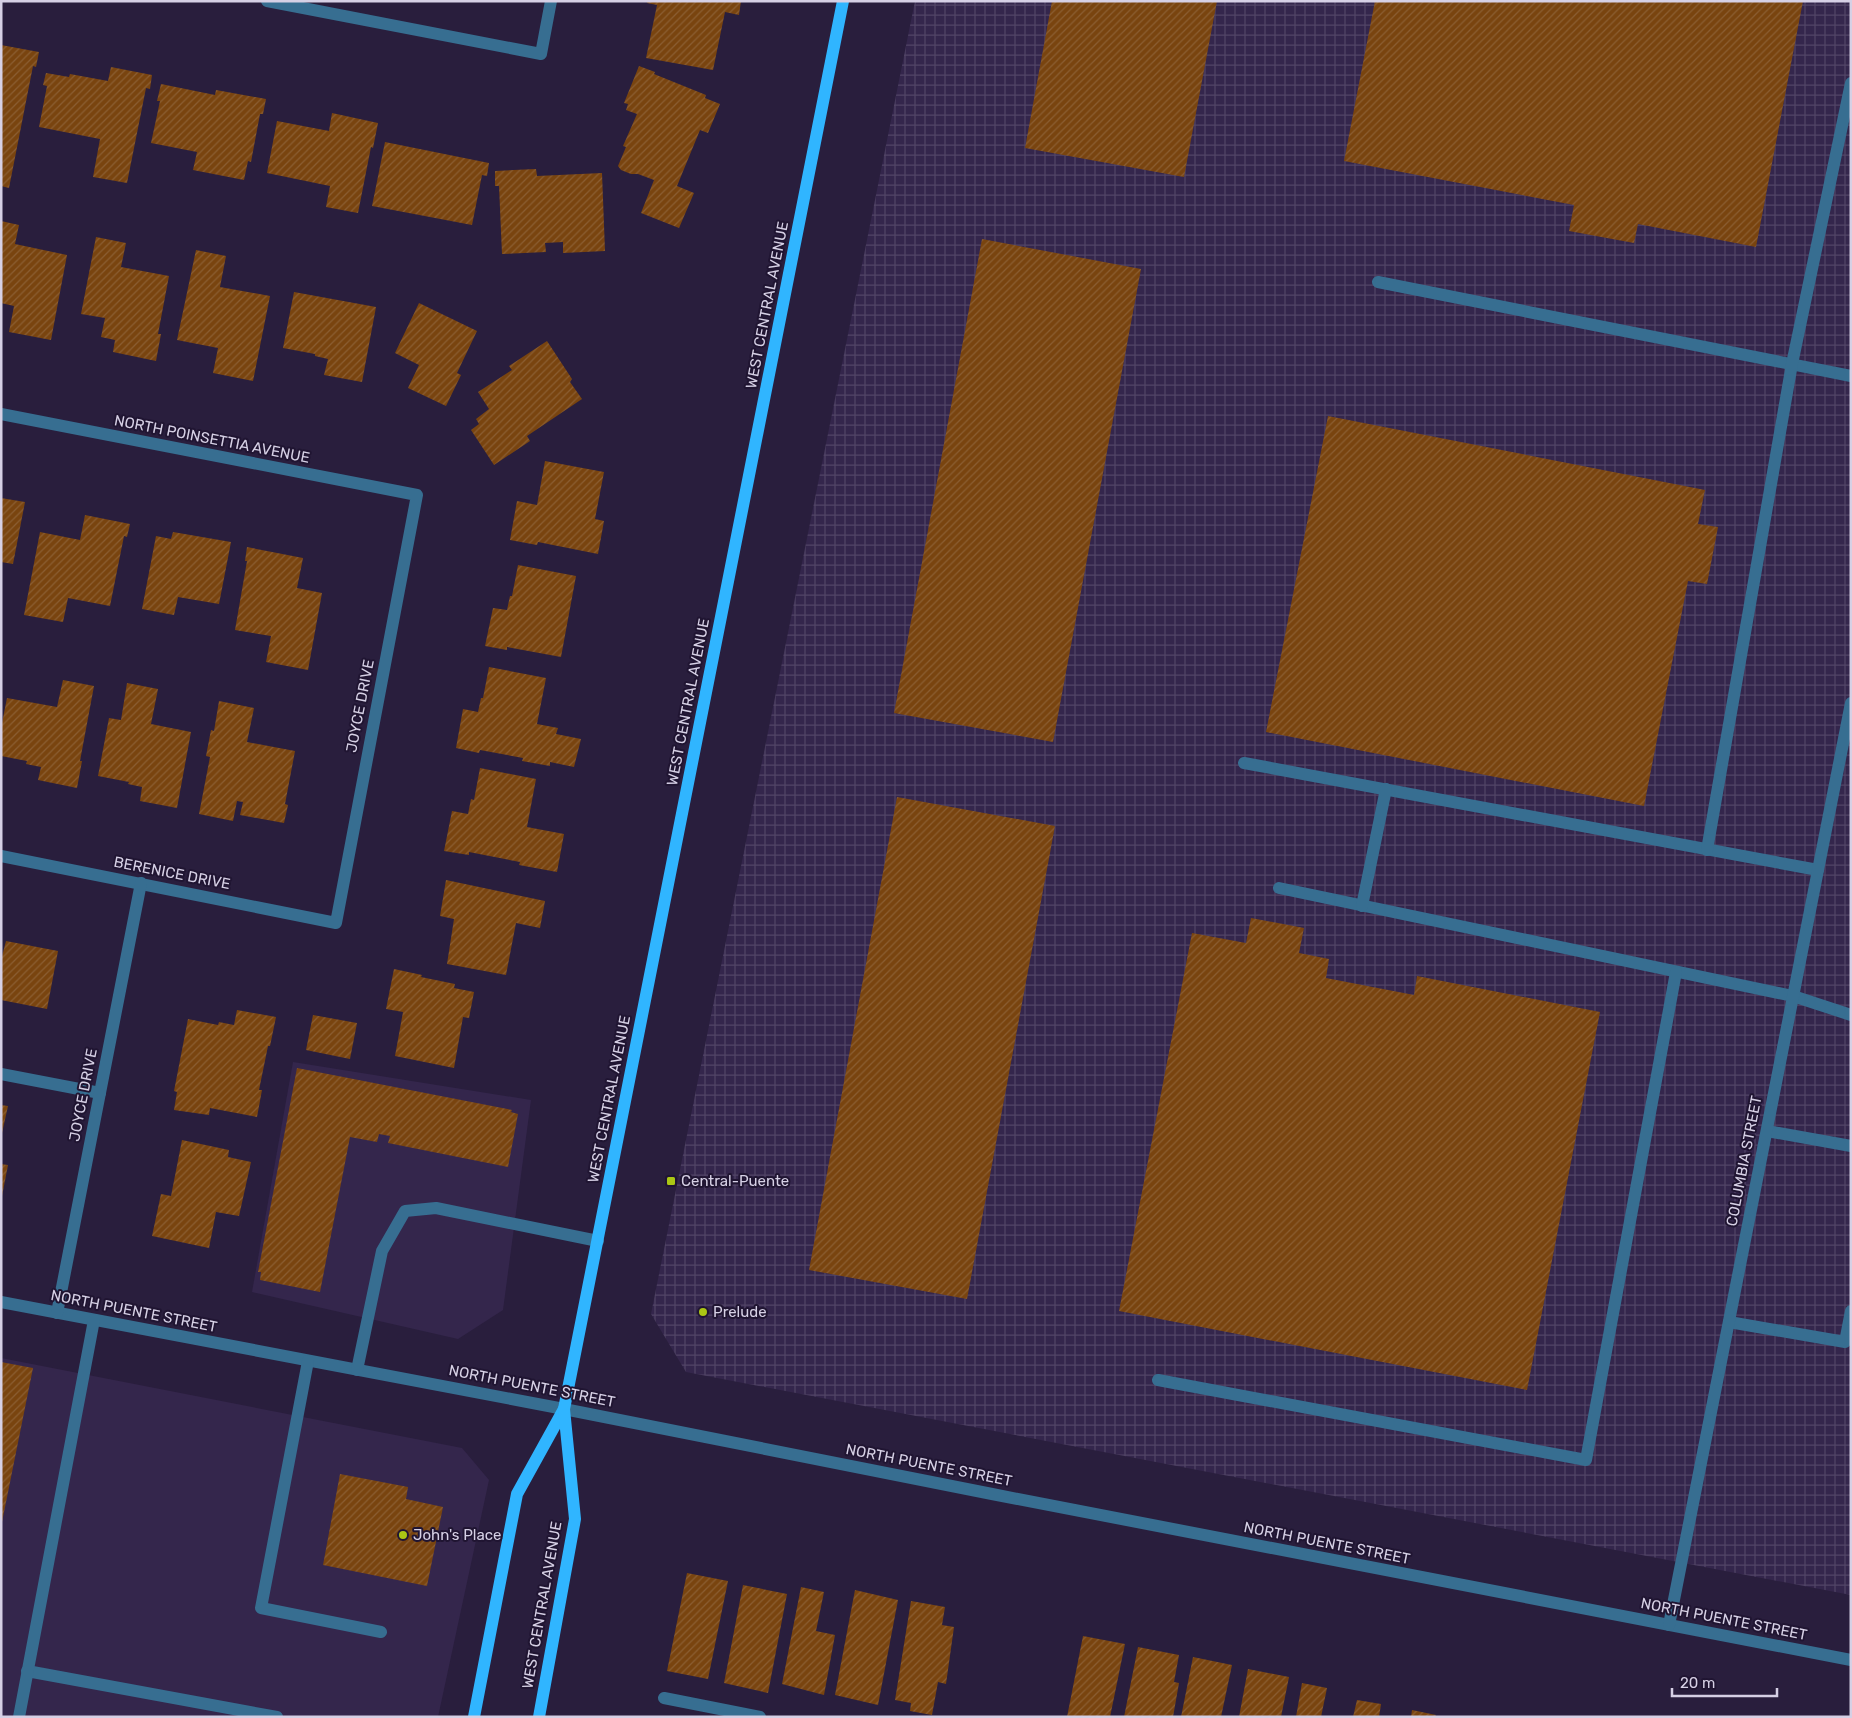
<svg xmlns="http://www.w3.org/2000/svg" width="1852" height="1718" viewBox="0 0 1852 1718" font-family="Rubik,sans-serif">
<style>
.built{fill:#34264c}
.industrial{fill:url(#industrial-grid)}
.building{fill:url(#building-hatch)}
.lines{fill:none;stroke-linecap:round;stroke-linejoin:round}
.minor{stroke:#376e91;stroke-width:12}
.major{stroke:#30b5ff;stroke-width:12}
.poi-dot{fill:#abc614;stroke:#201532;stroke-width:2}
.labels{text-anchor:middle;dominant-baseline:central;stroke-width:4;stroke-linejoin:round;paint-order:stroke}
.street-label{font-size:15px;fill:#d6d0e5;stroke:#201532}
.poi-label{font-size:15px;fill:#d6d0e5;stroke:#201532;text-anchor:start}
</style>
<defs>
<pattern id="industrial-grid" width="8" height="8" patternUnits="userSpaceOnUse" patternTransform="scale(1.25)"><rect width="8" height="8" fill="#34264c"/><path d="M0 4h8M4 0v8" fill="none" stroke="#514466"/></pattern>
<pattern id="building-hatch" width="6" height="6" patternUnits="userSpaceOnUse" patternTransform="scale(1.25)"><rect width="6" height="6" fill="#79440f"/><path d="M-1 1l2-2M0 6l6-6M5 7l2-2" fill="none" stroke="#8b5e32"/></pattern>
</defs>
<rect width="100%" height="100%" fill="#291e3d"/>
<!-- built -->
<g class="built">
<polygon points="293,1062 531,1100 503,1310 458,1339 252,1292"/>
<polygon points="1,1358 462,1448 489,1480 438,1717 1,1717"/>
</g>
<!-- industrial -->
<polygon class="industrial" points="915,1 1851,1 1851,1595 686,1372 651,1314"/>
<!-- building -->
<g class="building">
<polygon points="648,1 741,1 739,15 725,12 713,70 646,58 657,5 647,3"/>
<polygon points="1052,1 1217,1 1184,177 1025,148"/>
<polygon points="1375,1 1803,1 1756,247 1638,224 1634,243 1569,231 1574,205 1344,161"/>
<polygon points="1,45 39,52 36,67 33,66 9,188 1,186"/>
<polygon points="639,66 655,72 654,74 706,95 705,98 720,104 708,133 700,130 677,186 694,193 679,228 641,213 654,180 638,174 631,174 621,170 618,166 626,147 623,146 637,114 626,110 628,104 624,103"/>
<polygon points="111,67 152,75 150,89 146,88 127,183 93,177 100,139 39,127 47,86 43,85 46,73 69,77 70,74 108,81"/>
<polygon points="161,84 215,95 216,90 266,99 263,114 260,114 251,162 248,161 244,180 193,170 197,152 151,143 160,101 157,101"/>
<polygon points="332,113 378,123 373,148 371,147 358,213 326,207 330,186 267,173 277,121 329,131"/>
<polygon points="385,142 489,163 487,176 482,175 472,225 372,206"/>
<polygon points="536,169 537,176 602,173 605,251 563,253 563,242 545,243 546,252 502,254 499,186 495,186 495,171"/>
<polygon points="1,221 19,225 15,244 67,255 51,340 9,332 14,306 1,303"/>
<polygon points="96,237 126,243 121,267 169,276 158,334 161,334 156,361 113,352 115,340 101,337 105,318 81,314"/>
<polygon points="982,239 1141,269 1053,742 894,713"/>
<polygon points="196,250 226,256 220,287 270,296 253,381 213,373 218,348 177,340"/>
<polygon points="294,292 376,307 362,382 324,375 328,359 315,356 315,354 283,348"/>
<polygon points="419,303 477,331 457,373 461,375 446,406 408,388 419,365 395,353"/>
<polygon points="547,341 572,379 570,382 582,399 527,436 530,441 494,465 471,430 479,424 476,419 489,409 478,392 512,370 509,366"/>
<polygon points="1328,416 1705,490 1698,524 1718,527 1707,584 1688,581 1644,806 1266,732"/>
<polygon points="545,461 604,472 595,519 604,521 598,554 538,542 537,545 510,540 517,501 537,505"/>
<polygon points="1,498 25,502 13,564 1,562"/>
<polygon points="85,515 130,524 127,537 124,536 110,606 68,598 63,622 24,615 40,532 80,540"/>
<polygon points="173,532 231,542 219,604 178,597 174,615 142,609 156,536 171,539"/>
<polygon points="247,547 303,558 297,588 322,593 308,670 266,662 271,636 235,630 247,561 245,561"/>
<polygon points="518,565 576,576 561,657 507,647 507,650 485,646 493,608 507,610 510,596 512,596"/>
<polygon points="489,667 546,678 537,724 558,728 556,734 581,739 574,767 550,762 550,766 522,761 523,758 480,750 479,753 456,748 463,709 478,712 481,698 483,698"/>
<polygon points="63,680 94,686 80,761 82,761 77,788 38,780 41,767 26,764 27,761 1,756 1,728 7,698 57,707"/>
<polygon points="127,683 158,689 151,724 191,732 177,808 140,801 142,787 128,784 129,782 98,776 109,718 121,720"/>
<polygon points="219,701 254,708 247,742 295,751 285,804 288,805 284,823 240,815 243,802 237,801 233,821 199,814 210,757 206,756 211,730 214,731"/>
<polygon points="480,768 536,779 527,827 564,834 557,872 519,865 520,862 469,852 469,855 444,851 452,811 468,814 471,799 474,800"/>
<polygon points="897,797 1055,826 967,1299 809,1270"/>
<polygon points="446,880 545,901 540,928 516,923 506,975 447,964 454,919 440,916"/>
<polygon points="1251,918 1304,928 1299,953 1329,959 1326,978 1414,995 1417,976 1600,1012 1527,1390 1119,1311 1192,933 1246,943"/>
<polygon points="6,941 58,951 47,1009 1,1000 1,960"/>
<polygon points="394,969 422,975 421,977 455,984 454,988 474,992 469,1018 463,1017 454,1068 395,1056 403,1012 386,1009"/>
<polygon points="237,1010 276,1017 270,1046 268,1046 259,1090 262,1090 257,1117 210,1108 209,1115 174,1110 177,1092 174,1091 188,1019 218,1025 219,1022 234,1025"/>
<polygon points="313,1015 357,1023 350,1059 306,1050"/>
<polygon points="297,1068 512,1110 511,1112 518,1114 508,1167 388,1143 390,1136 379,1134 377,1142 350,1137 320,1292 260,1280 261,1272 258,1272"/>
<polygon points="1,1105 8,1106 2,1133 1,1133"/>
<polygon points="182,1140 229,1150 228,1157 251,1162 239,1216 216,1212 209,1248 152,1236 161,1194 171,1196"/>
<polygon points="1,1164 8,1165 2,1196 1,1196"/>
<polygon points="1,1362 33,1368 2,1522 1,1522"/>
<polygon points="340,1474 408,1487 406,1499 443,1507 427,1586 323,1565"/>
<polygon points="687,1573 728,1581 708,1679 667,1671"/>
<polygon points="743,1585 787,1594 768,1693 724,1683"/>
<polygon points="801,1587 824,1592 816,1631 835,1635 824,1695 782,1684"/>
<polygon points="855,1590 898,1600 878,1705 835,1695"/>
<polygon points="911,1601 945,1607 942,1625 954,1627 946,1684 938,1682 932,1715 910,1711 911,1703 895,1700"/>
<polygon points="1083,1636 1125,1644 1110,1717 1067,1717"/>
<polygon points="1138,1647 1179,1655 1174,1682 1179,1683 1173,1717 1124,1717"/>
<polygon points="1193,1657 1232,1665 1221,1717 1181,1717"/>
<polygon points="1248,1669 1289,1677 1281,1717 1239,1717"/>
<polygon points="1302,1683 1327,1688 1321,1717 1296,1717"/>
<polygon points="1357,1700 1381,1704 1379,1717 1353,1717"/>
<polygon points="1412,1710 1436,1715 1435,1717 1411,1717"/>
</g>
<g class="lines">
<!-- minor -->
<g class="minor">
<polyline points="267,1 541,54 551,1"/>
<polyline points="1378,282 1851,376"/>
<polyline points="1,414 417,495 336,923 1,856"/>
<polyline points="1244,763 1818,870"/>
<polyline points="1707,850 1792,364 1851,83"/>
<polyline points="1279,888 1793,996 1851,1015"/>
<polyline points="1362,906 1386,789"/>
<polyline points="1,1074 100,1093"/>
<polyline points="1767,1131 1851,1146"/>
<polyline points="1,1302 564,1409 992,1494 1851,1660"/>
<polyline points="57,1313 141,883"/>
<polyline points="1729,1322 1845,1342 1851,1311"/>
<polyline points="308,1361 261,1608 381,1632"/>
<polyline points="357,1370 382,1251 405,1211 436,1208 598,1241"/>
<polyline points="1158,1380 1586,1460 1676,972"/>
<polyline points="1669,1625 1851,703"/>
<polyline points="27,1671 277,1717"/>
<polyline points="664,1698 760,1717"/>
<polyline points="19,1717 94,1320"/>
</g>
<!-- major -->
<g class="major">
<polyline points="474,1717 517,1494 564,1409"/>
<polyline points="539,1717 575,1519 564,1409 843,1"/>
</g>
</g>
<!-- markers -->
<g class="poi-dot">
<rect x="666" y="1176" width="10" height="10" rx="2.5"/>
<circle cx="703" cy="1312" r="5"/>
<circle cx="403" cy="1535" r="5"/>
</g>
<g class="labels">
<!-- street labels -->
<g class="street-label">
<text transform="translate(767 305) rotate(-79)">WEST CENTRAL AVENUE</text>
<text transform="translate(212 439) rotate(11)">NORTH POINSETTIA AVENUE</text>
<text transform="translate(688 702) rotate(-79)">WEST CENTRAL AVENUE</text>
<text transform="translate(360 706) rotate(-79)">JOYCE DRIVE</text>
<text transform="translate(172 873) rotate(11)">BERENICE DRIVE</text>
<text transform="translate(83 1095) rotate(-79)">JOYCE DRIVE</text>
<text transform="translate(609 1099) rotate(-79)">WEST CENTRAL AVENUE</text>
<text transform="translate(1744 1161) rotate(-79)">COLUMBIA STREET</text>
<text transform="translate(134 1311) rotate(11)">NORTH PUENTE STREET</text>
<text transform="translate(532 1386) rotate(11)">NORTH PUENTE STREET</text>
<text transform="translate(929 1465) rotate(11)">NORTH PUENTE STREET</text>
<text transform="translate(1327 1543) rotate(11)">NORTH PUENTE STREET</text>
<text transform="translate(542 1605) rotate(-80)">WEST CENTRAL AVENUE</text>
<text transform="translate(1724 1619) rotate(11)">NORTH PUENTE STREET</text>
</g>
<!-- poi labels -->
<g class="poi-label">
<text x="681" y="1181">Central-Puente</text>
<text x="713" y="1312">Prelude</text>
<text x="413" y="1535">John's Place</text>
</g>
</g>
<!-- border -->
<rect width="1852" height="1718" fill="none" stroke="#d6d0e5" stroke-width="5"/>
<!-- scale -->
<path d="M1672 1688v8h105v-8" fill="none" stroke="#d6d0e5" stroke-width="2.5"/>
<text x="1680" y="1688" font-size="15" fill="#d6d0e5" stroke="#201532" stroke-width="4" paint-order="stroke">20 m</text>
</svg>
